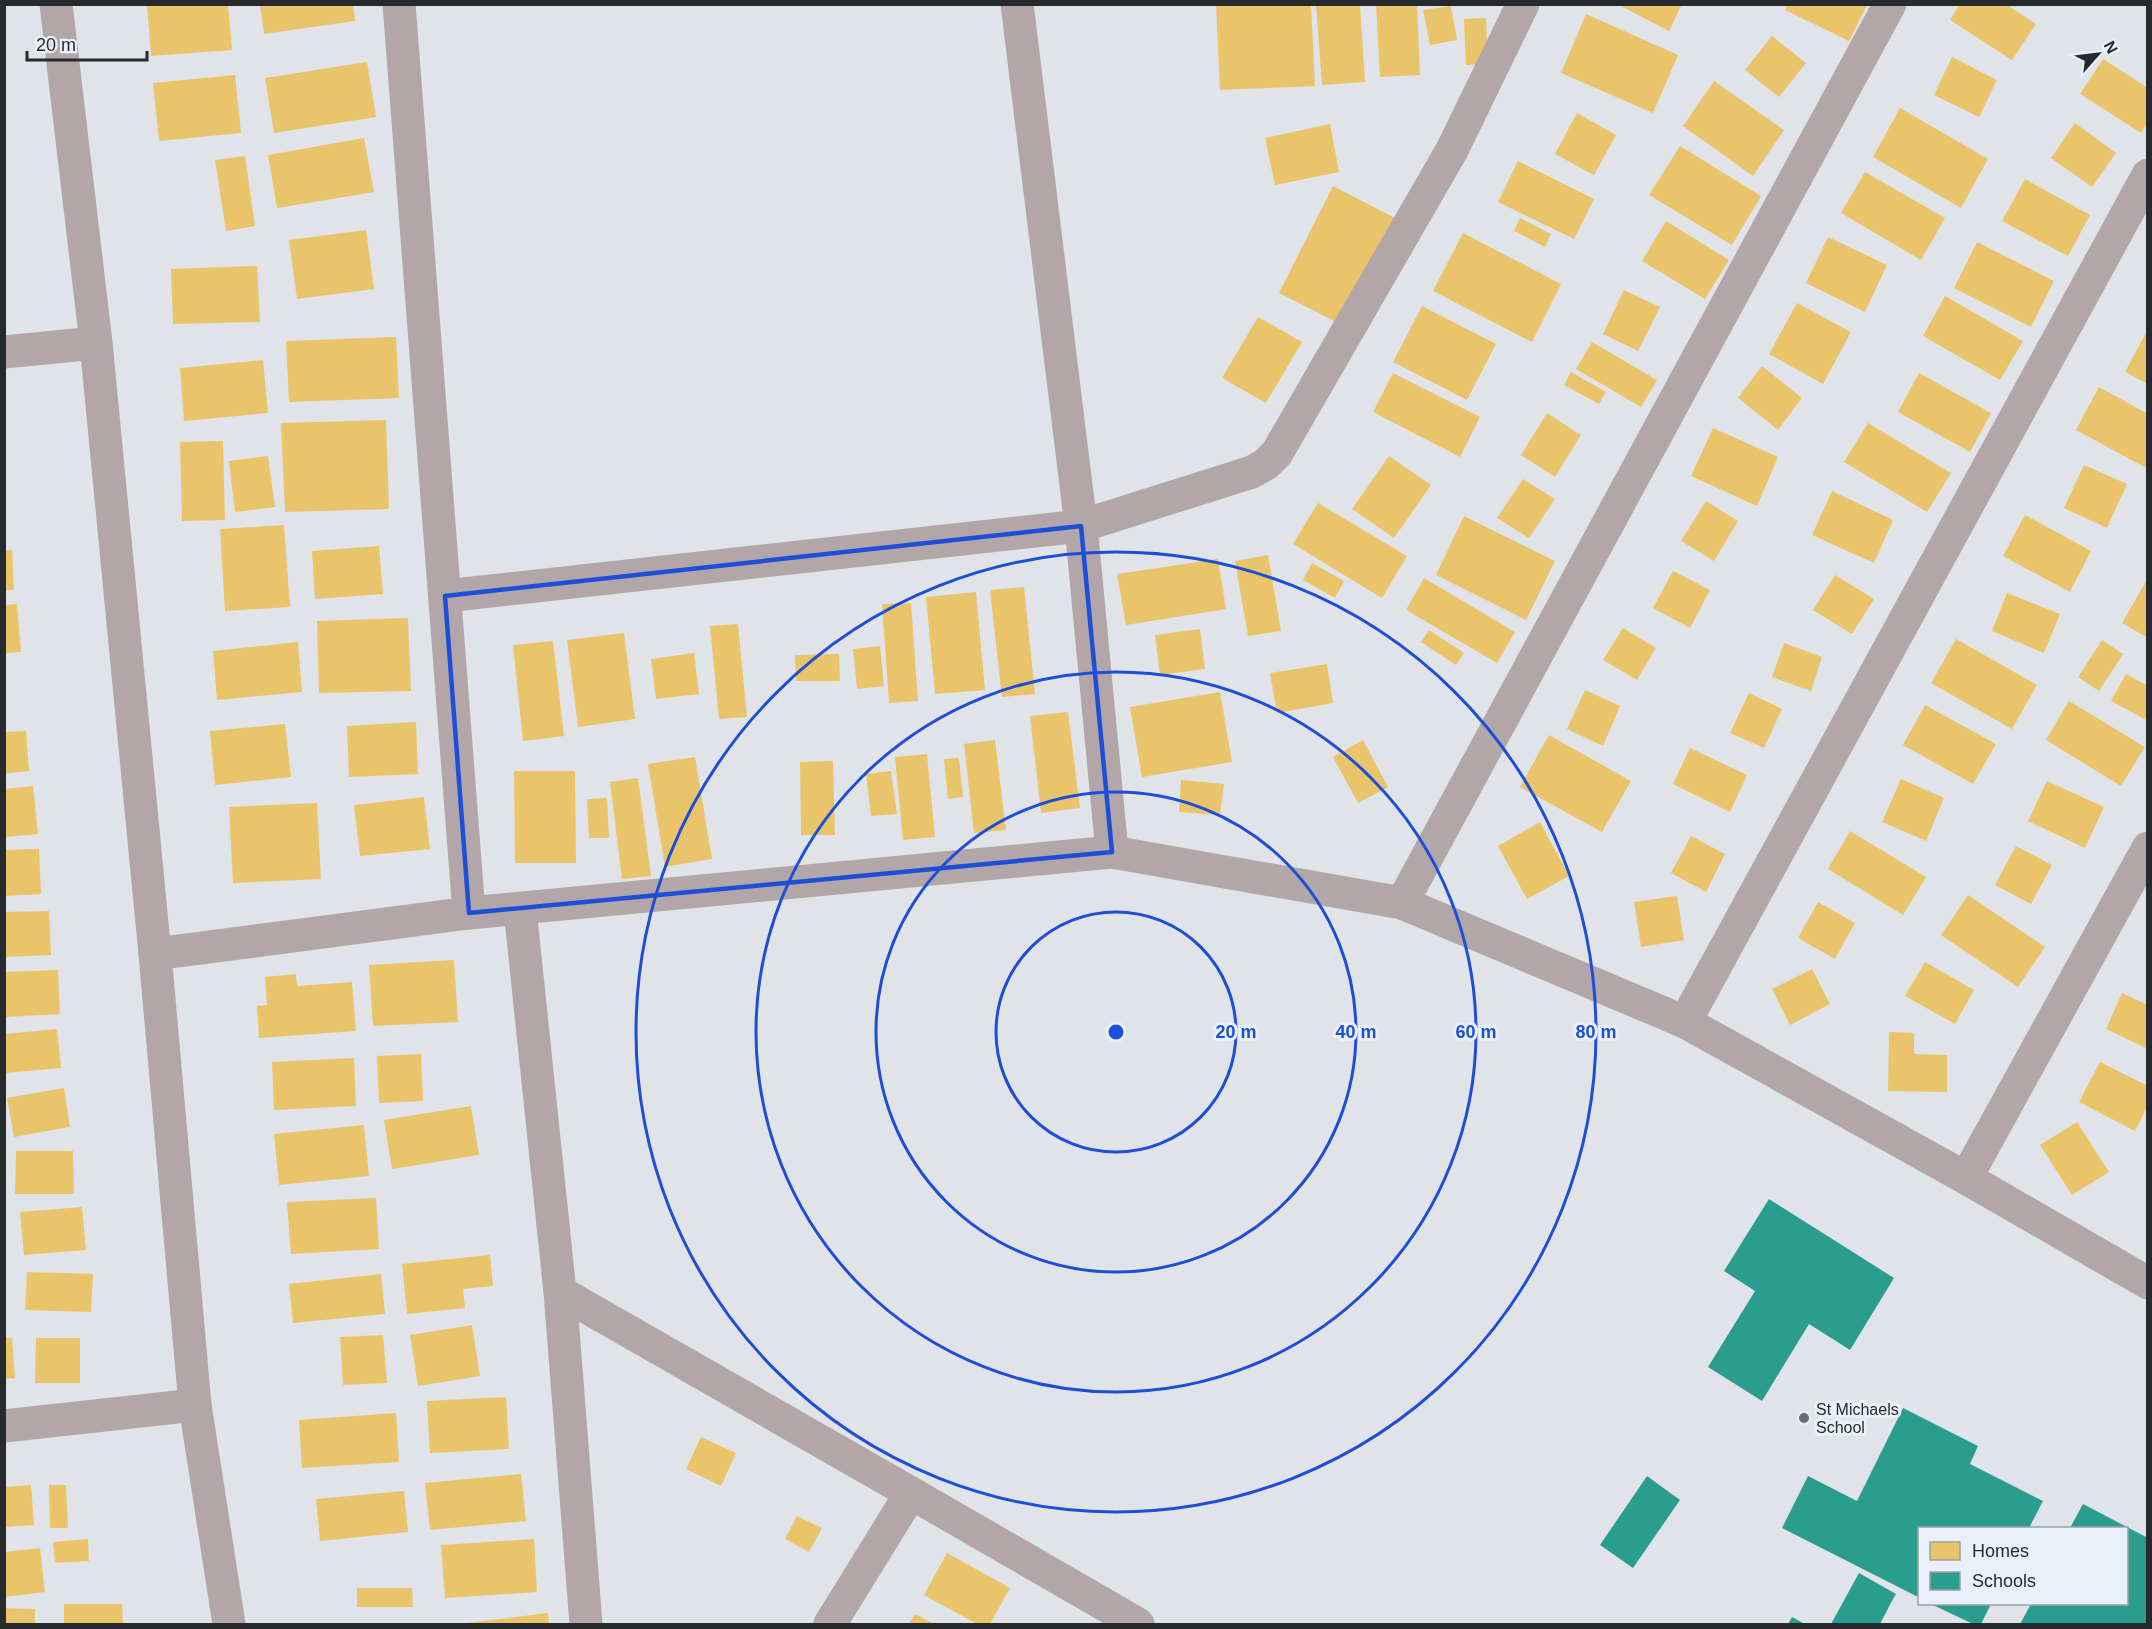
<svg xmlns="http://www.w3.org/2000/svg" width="2152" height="1629" viewBox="0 0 2152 1629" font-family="Arial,sans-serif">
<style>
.homes{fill:#e9c46a}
.schools{fill:#2a9d8f}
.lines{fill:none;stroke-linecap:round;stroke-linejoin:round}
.street{stroke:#b2a6a9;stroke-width:33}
.marked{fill:none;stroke:#1d4ed8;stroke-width:4.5;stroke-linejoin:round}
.ring{fill:none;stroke:#1d4ed8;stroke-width:3}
.poi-dot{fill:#686b6e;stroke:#e9f0f9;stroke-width:2}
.labels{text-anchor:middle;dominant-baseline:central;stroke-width:6;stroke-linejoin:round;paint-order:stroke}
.poi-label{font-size:16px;fill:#272a2d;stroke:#e9f0f9;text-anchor:start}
.centre{fill:#1d4ed8;stroke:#e9f0f9;stroke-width:3}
.ring-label{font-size:18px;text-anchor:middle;font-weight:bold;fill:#1d4ed8;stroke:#e9f0f9;stroke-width:6;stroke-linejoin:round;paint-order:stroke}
</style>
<rect width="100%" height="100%" fill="#e0e4e8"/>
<!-- homes -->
<g class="homes">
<polygon points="147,4 228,4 232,50 151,56"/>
<polygon points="260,4 353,4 355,21 264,34"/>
<polygon points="1216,4 1311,4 1315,86 1220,90"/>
<polygon points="1316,4 1360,4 1365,82 1322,85"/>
<polygon points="1376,4 1417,4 1420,75 1380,77"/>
<polygon points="1617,4 1678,4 1681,6 1669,31"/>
<polygon points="1960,4 2006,4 2036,24 2012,60 1950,20"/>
<polygon points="1787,5 1867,5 1849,41 1785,10"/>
<polygon points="1451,6 1457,40 1430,45 1423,10"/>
<polygon points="1586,14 1678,55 1653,113 1561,73"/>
<polygon points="1486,18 1488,64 1466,65 1464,19"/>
<polygon points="1772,36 1806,63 1779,97 1745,70"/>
<polygon points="1952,57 1997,80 1979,117 1934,95"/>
<polygon points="2103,59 2148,88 2148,122 2141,133 2080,94"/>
<polygon points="367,62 376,117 274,133 265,78"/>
<polygon points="235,75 241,133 159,141 153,83"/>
<polygon points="1714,81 1784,130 1753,176 1683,126"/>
<polygon points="1900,108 1988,159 1961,208 1873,157"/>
<polygon points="1577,113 1616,135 1594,175 1555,154"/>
<polygon points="2075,123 2116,153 2092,187 2051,158"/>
<polygon points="1330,124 1339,172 1275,185 1265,138"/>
<polygon points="364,138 374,192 277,208 268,155"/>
<polygon points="1680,146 1761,196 1732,245 1649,195"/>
<polygon points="245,156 255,226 226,231 215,160"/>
<polygon points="1518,161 1594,199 1574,239 1498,202"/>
<polygon points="1865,172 1945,218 1921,260 1841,213"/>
<polygon points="2025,179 2090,215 2068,256 2002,221"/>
<polygon points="1333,186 1395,218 1342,325 1279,293"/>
<polygon points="1520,218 1551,234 1545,247 1514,231"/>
<polygon points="1666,221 1729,260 1705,299 1642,261"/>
<polygon points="366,230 374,289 297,299 289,240"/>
<polygon points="1463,233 1561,284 1532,342 1433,291"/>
<polygon points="1828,237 1887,265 1865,312 1806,283"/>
<polygon points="1977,242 2054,281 2031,327 1954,288"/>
<polygon points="257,266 260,322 173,324 171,269"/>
<polygon points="1624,290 1660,307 1638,351 1603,334"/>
<polygon points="1945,296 2023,341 2000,380 1923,336"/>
<polygon points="1797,303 1851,332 1823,384 1769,354"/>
<polygon points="1422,306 1496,344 1467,400 1393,362"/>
<polygon points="1258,317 1302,342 1266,403 1222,378"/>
<polygon points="2146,333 2148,334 2148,384 2125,372"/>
<polygon points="396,337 399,398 289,402 286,341"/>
<polygon points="1592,342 1657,380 1641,407 1576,369"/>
<polygon points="263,360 268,413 184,421 180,368"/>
<polygon points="1762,366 1802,398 1778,430 1738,398"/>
<polygon points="1571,372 1606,392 1599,404 1564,385"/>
<polygon points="1393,373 1480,417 1460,457 1373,412"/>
<polygon points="1919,373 1991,413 1970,452 1898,412"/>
<polygon points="2099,387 2148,414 2148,469 2076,430"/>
<polygon points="1547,413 1581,435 1555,477 1521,455"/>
<polygon points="386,420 389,509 285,512 281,423"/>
<polygon points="1868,423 1951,473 1927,512 1844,462"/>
<polygon points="1713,428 1778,457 1757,506 1691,476"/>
<polygon points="223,441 225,520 182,521 180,442"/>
<polygon points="268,456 275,507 235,512 229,461"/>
<polygon points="1389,456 1431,485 1394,538 1352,509"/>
<polygon points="2084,465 2127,484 2107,528 2064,508"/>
<polygon points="1523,479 1555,499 1529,538 1497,518"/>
<polygon points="1832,491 1893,520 1874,563 1812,535"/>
<polygon points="1706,501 1738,521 1714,561 1681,541"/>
<polygon points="1318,503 1407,556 1382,598 1293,544"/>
<polygon points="2025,515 2091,551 2070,592 2003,556"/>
<polygon points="1464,516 1555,561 1526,620 1436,575"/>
<polygon points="284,525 290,607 225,611 220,529"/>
<polygon points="379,546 383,594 315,599 312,551"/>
<polygon points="4,550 12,550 14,590 4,590"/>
<polygon points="1268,555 1281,631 1248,636 1235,561"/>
<polygon points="1218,559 1226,609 1126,625 1117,574"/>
<polygon points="1312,563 1344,581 1335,598 1303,580"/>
<polygon points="1673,571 1710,590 1690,628 1653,608"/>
<polygon points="1835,575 1874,599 1852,634 1813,610"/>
<polygon points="1424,578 1515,632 1497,663 1406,610"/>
<polygon points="2148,578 2148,638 2122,623"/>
<polygon points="1024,587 1035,694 1002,697 990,590"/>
<polygon points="976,592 985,690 935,694 926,597"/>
<polygon points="2007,593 2060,614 2044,653 1992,631"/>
<polygon points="911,603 918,701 889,703 882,604"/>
<polygon points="17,604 21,652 4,653 4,605"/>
<polygon points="408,618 411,691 319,693 317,621"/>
<polygon points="738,624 747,717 719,719 710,626"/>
<polygon points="1623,628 1656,648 1637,680 1603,660"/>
<polygon points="1200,629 1205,669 1160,675 1155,635"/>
<polygon points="1429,630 1464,653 1456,665 1421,642"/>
<polygon points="624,633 635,719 578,727 567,640"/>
<polygon points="1956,639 2037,685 2012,729 1931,683"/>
<polygon points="2102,640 2123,654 2099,691 2078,677"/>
<polygon points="553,641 564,736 523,741 513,645"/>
<polygon points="298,642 302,692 217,700 213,651"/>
<polygon points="1784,643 1822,657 1811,691 1772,677"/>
<polygon points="880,646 884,686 857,689 853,649"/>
<polygon points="694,653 699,694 656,699 651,659"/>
<polygon points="839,654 840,681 796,681 795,655"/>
<polygon points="1327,664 1333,703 1277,713 1270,673"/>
<polygon points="2126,674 2148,686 2148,721 2111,701"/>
<polygon points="1585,690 1620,706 1603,746 1567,729"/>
<polygon points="1220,692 1232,762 1142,777 1130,707"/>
<polygon points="1749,693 1782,709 1764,748 1730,733"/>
<polygon points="2069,701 2145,747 2121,786 2046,740"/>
<polygon points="1925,705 1996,744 1973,784 1903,745"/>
<polygon points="1068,712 1080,808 1041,813 1030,716"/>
<polygon points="416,722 418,774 349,777 347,726"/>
<polygon points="285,724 291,777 215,785 210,731"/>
<polygon points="26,731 29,771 4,774 4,732"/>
<polygon points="1549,735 1631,781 1602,832 1520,787"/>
<polygon points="995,740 1006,830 974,833 964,744"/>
<polygon points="1363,740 1388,787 1358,803 1333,757"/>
<polygon points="1690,748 1747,775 1730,812 1673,784"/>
<polygon points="927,754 935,837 903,840 895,757"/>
<polygon points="695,757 712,859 665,867 648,764"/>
<polygon points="959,758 963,797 948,799 944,759"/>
<polygon points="833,761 835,835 801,835 800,762"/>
<polygon points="514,771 575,771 576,863 515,863"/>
<polygon points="891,771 897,814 871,816 866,774"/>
<polygon points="638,778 651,876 622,879 610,782"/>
<polygon points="1901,779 1944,798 1926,841 1882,822"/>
<polygon points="1181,780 1224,784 1220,815 1179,812"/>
<polygon points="2047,781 2104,807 2085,848 2028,821"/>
<polygon points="33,786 38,834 4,837 4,789"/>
<polygon points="424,797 430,849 360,856 354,805"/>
<polygon points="607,798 609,838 589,838 587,799"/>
<polygon points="317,803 321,879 233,883 229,807"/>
<polygon points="1540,822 1569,876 1527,899 1498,846"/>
<polygon points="1850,831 1926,877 1903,915 1828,869"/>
<polygon points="1691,836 1725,854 1706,892 1671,873"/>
<polygon points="2016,846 2052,865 2031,904 1995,885"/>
<polygon points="39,849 41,894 4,896 4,850"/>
<polygon points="1968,895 2045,947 2018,987 1941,935"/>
<polygon points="1677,896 1684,940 1641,947 1634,902"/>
<polygon points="1818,902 1855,923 1835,959 1798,938"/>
<polygon points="49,911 51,955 5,957 5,912"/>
<polygon points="454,960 458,1022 373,1026 369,965"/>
<polygon points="1925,962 1974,990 1955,1024 1905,996"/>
<polygon points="1812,969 1830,1004 1790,1025 1772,989"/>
<polygon points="58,970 60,1014 5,1017 5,972"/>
<polygon points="296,974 297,986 352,982 356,1031 259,1038 257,1006 267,1005 265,977"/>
<polygon points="2122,993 2148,1005 2148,1049 2106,1029"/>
<polygon points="57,1029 61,1068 5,1073 5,1034"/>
<polygon points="1889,1032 1914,1033 1914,1054 1947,1055 1947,1092 1888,1091"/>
<polygon points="421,1054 423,1101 379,1103 377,1056"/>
<polygon points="354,1058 356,1106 274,1110 272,1062"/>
<polygon points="2100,1062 2148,1086 2148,1105 2135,1131 2079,1102"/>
<polygon points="64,1088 70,1127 14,1137 7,1098"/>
<polygon points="471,1106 479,1155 392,1169 384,1120"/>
<polygon points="2077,1122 2109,1172 2072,1195 2040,1145"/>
<polygon points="364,1125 369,1176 279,1185 274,1134"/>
<polygon points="16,1151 73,1151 74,1194 15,1194"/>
<polygon points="376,1198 379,1249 291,1254 287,1202"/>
<polygon points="82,1207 86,1250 24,1255 20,1212"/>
<polygon points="490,1255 493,1286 463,1289 465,1308 407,1314 402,1264"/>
<polygon points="27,1272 93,1274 91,1312 25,1310"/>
<polygon points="381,1274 385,1314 293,1323 289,1284"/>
<polygon points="472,1325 480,1376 418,1386 410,1335"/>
<polygon points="383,1335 387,1383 343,1385 340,1337"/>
<polygon points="4,1338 12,1338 15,1378 4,1379"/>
<polygon points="36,1338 80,1338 80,1383 35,1383"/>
<polygon points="506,1397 509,1449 430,1453 427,1401"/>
<polygon points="396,1413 399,1462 302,1468 299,1420"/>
<polygon points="701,1437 736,1453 721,1486 686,1469"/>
<polygon points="521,1474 526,1521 430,1530 425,1483"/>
<polygon points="31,1485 34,1525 4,1527 4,1487"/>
<polygon points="49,1485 66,1485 68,1528 50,1528"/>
<polygon points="404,1491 408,1532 320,1541 316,1499"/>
<polygon points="797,1516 822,1528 809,1552 785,1539"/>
<polygon points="88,1539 89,1561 55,1563 53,1542"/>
<polygon points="534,1539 537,1592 445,1598 441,1545"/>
<polygon points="40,1548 45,1592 4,1597 4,1552"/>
<polygon points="947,1553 1010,1588 990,1624 977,1624 924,1595"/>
<polygon points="357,1588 412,1588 413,1607 357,1607"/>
<polygon points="64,1604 122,1604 123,1624 64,1624"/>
<polygon points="4,1608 35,1609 35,1624 4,1624"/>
<polygon points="548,1613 549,1624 467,1624 467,1623"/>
<polygon points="915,1614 934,1624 909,1624"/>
</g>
<!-- schools -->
<g class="schools">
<polygon points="1769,1199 1894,1278 1850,1350 1809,1324 1762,1401 1708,1367 1755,1291 1724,1271"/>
<polygon points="1903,1408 1978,1446 1970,1464 2043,1501 2029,1528 1920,1528 1920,1598 1782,1528 1808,1476 1857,1501"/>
<polygon points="1647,1476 1680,1500 1633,1568 1600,1545"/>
<polygon points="2083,1504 2148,1538 2148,1624 2020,1624 2031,1604 2126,1604 2126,1528 2070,1528"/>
<polygon points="1859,1573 1896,1594 1893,1599 1880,1624 1831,1624"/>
<polygon points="1931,1604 1991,1604 1981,1624 1973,1624"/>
<polygon points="1792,1617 1805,1624 1788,1624"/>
</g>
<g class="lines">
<!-- street -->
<g class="street">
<polyline points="56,4 96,343 155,954 195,1405 229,1624"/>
<polyline points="1017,4 1081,526 1112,852"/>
<polyline points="2148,175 1685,1022 1966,1178 2148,1283"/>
<polyline points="4,352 96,343"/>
<polyline points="445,596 1081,526 1252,472 1266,464 1277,453 1452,150 1523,4"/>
<polyline points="1402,903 1890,4"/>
<polyline points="520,909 560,1292 586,1624"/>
<polyline points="469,913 1112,852 1402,903 1685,1022"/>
<polyline points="155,954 469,913 399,4"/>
<polyline points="1966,1178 2148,848"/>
<polyline points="560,1292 911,1493"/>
<polyline points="4,1426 195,1405"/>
<polyline points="830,1624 911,1493 1138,1624"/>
</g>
</g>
<!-- marked area -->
<path class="marked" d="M 1081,526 L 1112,852 L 469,913 L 445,596 Z"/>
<!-- distance rings -->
<g class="ring">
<circle cx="1116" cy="1032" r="120"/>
<circle cx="1116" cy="1032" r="240"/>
<circle cx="1116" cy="1032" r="360"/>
<circle cx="1116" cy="1032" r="480"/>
</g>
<!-- markers -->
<circle class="poi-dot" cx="1804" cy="1418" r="6"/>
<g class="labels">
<!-- poi labels -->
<g class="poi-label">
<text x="1816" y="1409">St Michaels<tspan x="1816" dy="18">School</tspan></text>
</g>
</g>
<circle cx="1116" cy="1032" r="9" class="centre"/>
<g class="ring-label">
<text x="1236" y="1038">20 m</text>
<text x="1356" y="1038">40 m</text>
<text x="1476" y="1038">60 m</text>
<text x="1596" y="1038">80 m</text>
</g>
<!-- border -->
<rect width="2152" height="1629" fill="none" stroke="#272a2d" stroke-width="12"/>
<!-- legend -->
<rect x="1918" y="1527" width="210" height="78" fill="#e9f0f9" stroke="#9ba1a7" stroke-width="1.5"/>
<rect x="1930" y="1542" width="30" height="18" fill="#e9c46a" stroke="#9ba1a7" stroke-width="1.5"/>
<text x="1972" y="1557" font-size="18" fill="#272a2d">Homes</text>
<rect x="1930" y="1572" width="30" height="18" fill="#2a9d8f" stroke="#9ba1a7" stroke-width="1.5"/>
<text x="1972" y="1587" font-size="18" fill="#272a2d">Schools</text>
<!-- north arrow -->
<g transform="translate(2098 54) rotate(62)" stroke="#e9f0f9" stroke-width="4.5" paint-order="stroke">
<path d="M0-4.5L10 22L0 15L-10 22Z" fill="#272a2d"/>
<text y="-9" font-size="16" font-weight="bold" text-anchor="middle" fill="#272a2d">N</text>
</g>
<!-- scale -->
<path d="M27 51v9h120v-9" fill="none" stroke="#272a2d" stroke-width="3"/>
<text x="36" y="51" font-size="18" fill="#272a2d" stroke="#e9f0f9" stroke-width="4.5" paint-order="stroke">20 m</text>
</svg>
